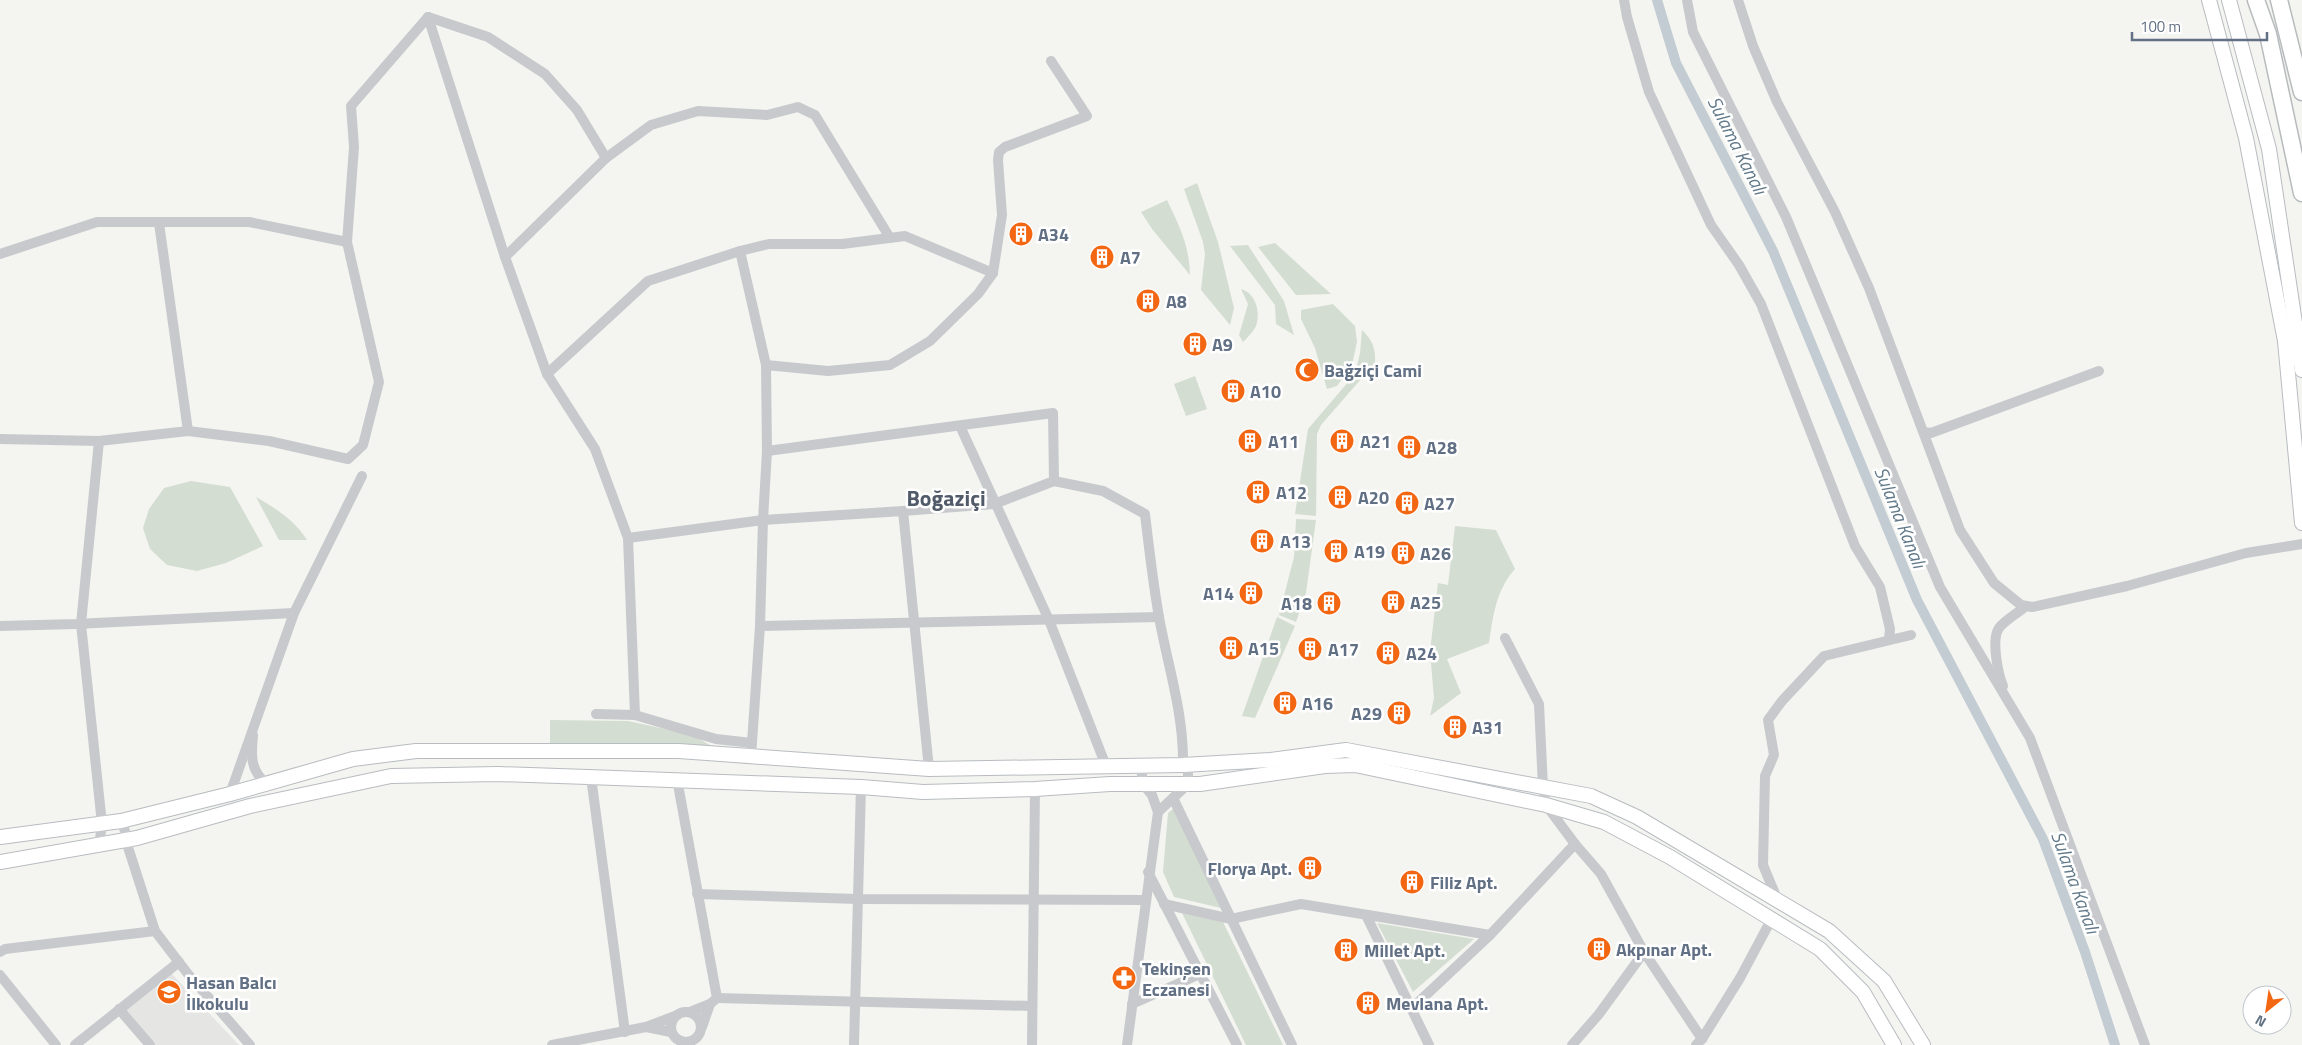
<svg xmlns="http://www.w3.org/2000/svg" width="2302" height="1045" viewBox="0 0 2302 1045" font-family="'Titillium Web',sans-serif">
<style>
.built{fill:#e5e6e4}
.green{fill:#d4ddd1}
.lines{fill:none;stroke-linecap:round;stroke-linejoin:round}
.canal{stroke:#c3ccd2;stroke-width:10}
.secondary-casing{stroke:#b8bcc1;stroke-width:16}
.trunk-casing{stroke:#b8bbbe;stroke-width:19}
.minor{stroke:#c7c9cd;stroke-width:10}
.secondary{stroke:#fff;stroke-width:14}
.trunk{stroke:#fff;stroke-width:16}
.labels{text-anchor:middle;dominant-baseline:central;stroke-width:5;stroke-linejoin:round;paint-order:stroke}
.poi-label{font-size:18px;font-weight:bold;fill:#617084;stroke:#fff;text-anchor:start}
.water-label{font-size:19px;font-style:italic;fill:#617989;stroke:#fff}
.district-label{font-size:22px;font-weight:bold;fill:#505a69;stroke:#fff}
</style>
<rect width="100%" height="100%" fill="#f4f5f0"/>
<!-- built -->
<polygon class="built" points="171,973 239,1045 153,1045 125,1011"/>
<!-- green -->
<g class="green">
<polygon points="1197,183 1218,242 1234,308 1230,325 1201,290 1205,254 1203,242 1184,189"/>
<path d="M 1167,200 C 1180,228 1189,244 1190,275 L 1152,229 L 1141,212 Z"/>
<polygon points="1275,243 1331,294 1296,295 1258,247"/>
<polygon points="1248,245 1284,301 1294,335 1276,324 1275,305 1230,246"/>
<path d="M 1241,289 C 1256,293 1261,313 1256,326 C 1253,332 1247,338 1243,342 L 1239,335 L 1248,304 Z"/>
<polygon points="1333,304 1355,326 1357,342 1352,365 1337,386 1327,389 1315,348 1301,319 1301,310"/>
<path d="M 1362,330 C 1372,340 1376,348 1375,363 L 1321,425 L 1317,434 L 1316,516 L 1295,514 L 1308,429 L 1355,374 L 1360,353 Z"/>
<polygon points="1195,376 1207,409 1186,416 1174,384"/>
<polygon points="191,481 230,487 263,546 226,563 197,571 167,565 150,549 143,528 149,509 164,488"/>
<path d="M 256,497 C 277,509 294,520 307,540 L 279,540 Z"/>
<polygon points="1296,519 1316,520 1306,593 1296,622 1279,615 1294,557"/>
<path d="M 1455,526 L 1496,530 L 1515,569 C 1496,590 1493,616 1489,643 L 1447,659 L 1461,693 L 1430,716 L 1434,698 L 1430,652 L 1438,583 L 1448,585 Z"/>
<polygon points="1277,617 1295,626 1255,718 1242,716"/>
<polygon points="550,720 628,721 693,735 713,747 550,745"/>
<polygon points="1174,808 1221,908 1174,897 1163,872 1168,813"/>
<polygon points="1182,913 1223,922 1283,1045 1246,1045"/>
<polygon points="1377,923 1474,939 1413,992"/>
</g>
<g class="lines">
<!-- canal -->
<polyline class="canal" points="1657,0 1676,63 1773,251 1917,600 2043,839 2085,952 2115,1045"/>
<defs>
<g id="secondary">
<polyline points="2209,0 2246,138 2285,341 2302,523"/>
<polyline points="2229,0 2269,149 2302,370"/>
<polyline points="0,837 121,821 230,794 353,759 416,751 679,751 929,769 1183,765 1270,760 1346,750 1591,796 1637,817 1829,931 1884,981 1923,1045"/>
<polyline points="0,862 137,838 250,806 391,776 498,774 588,777 861,787 923,792 1035,789 1110,784 1200,784 1325,766 1355,765 1546,805 1604,822 1670,857 1820,949 1863,992 1894,1045"/>
</g>
<g id="trunk">
<polyline points="2256,0 2268,34 2302,193"/>
<polyline points="2279,0 2302,92"/>
</g>
</defs>
<!-- secondary casing -->
<use href="#secondary" class="secondary-casing"/>
<!-- trunk casing -->
<use href="#trunk" class="trunk-casing"/>
<!-- minor -->
<g class="minor">
<polyline points="1624,0 1627,17 1649,92 1711,225 1739,265 1761,304 1855,546 1880,587 1890,629 1889,640"/>
<polyline points="1687,0 1693,32 1786,217 1940,587 2030,738 2145,1045"/>
<polyline points="1738,0 1753,46 1777,102 1835,212 1869,288 1960,530 1994,583 2021,605 2032,607 2127,586 2246,553 2302,544"/>
<polyline points="428,17 505,257"/>
<polyline points="428,17 488,37 545,74 577,110 606,158"/>
<polyline points="159,223 188,431"/>
<polyline points="740,251 769,244 842,244 905,236 993,273"/>
<polyline points="0,254 97,222 249,222 347,242"/>
<polyline points="547,374 648,281 740,251 766,365"/>
<polyline points="960,426 1049,620 1106,766"/>
<polyline points="1924,432 1931,433 2099,371"/>
<polyline points="0,439 99,441 81,624 102,824 100,839 103,845"/>
<polyline points="99,441 188,431 269,441 348,459 363,445 379,382 347,242 354,147 351,106 428,17"/>
<polyline points="767,451 1053,413 1054,481 994,504 903,511"/>
<path d="M 1054,481 L 1103,491 L 1145,514 C 1149,548 1153,583 1159,617 C 1168,667 1184,714 1183,765"/>
<polyline points="628,538 763,520 760,626 751,757"/>
<polyline points="0,626 76,624 294,613"/>
<polyline points="760,626 1159,617"/>
<polyline points="1505,638 1539,704 1543,787 1546,805 1575,844 1601,874 1644,952 1702,1039"/>
<path d="M 2003,686 C 1998,674 1991,639 1999,628 C 2005,620 2018,613 2026,606"/>
<polyline points="596,714 635,715 716,739 752,743"/>
<polyline points="635,715 628,538 595,449 547,374 505,257 606,158 651,125 698,111 767,115 798,107 815,115 890,238"/>
<path d="M 253,735 C 251,755 250,771 267,784"/>
<polyline points="1141,766 1143,784 1152,795 1158,812"/>
<polyline points="929,769 903,511 763,520 767,451 766,365 828,371 890,365 930,341 978,294 993,273 1002,215 998,160 999,152 1005,147 1087,116 1051,61"/>
<polyline points="591,777 625,1032"/>
<polyline points="677,779 717,998 710,1004"/>
<polyline points="230,794 294,613 362,476"/>
<polyline points="1173,798 1292,1045"/>
<polyline points="121,821 125,831 126,841 155,931 188,974 250,1045"/>
<polyline points="1148,872 1237,1045"/>
<polyline points="697,894 858,899 1145,900"/>
<polyline points="1778,901 1763,865 1765,776 1774,755 1768,720 1782,701 1824,656 1911,635"/>
<polyline points="1164,904 1231,919 1301,904 1490,935"/>
<polyline points="1366,915 1429,1045"/>
<polyline points="0,952 5,949 155,931"/>
<polyline points="0,975 56,1045"/>
<polyline points="717,998 1032,1006"/>
<polyline points="1132,1004 1200,974"/>
<polyline points="119,1009 150,1045"/>
<polyline points="1411,1009 1490,935 1575,844"/>
<circle cx="686" cy="1027" r="15"/>
<polyline points="690,1012 710,1004 702,1027"/>
<polyline points="671,1032 646,1027 675,1016"/>
<polyline points="75,1045 179,962"/>
<polyline points="552,1045 646,1027"/>
<polyline points="854,1045 861,787"/>
<polyline points="1032,1045 1035,789"/>
<polyline points="1127,1045 1158,812 1188,784 1188,765"/>
<polyline points="1572,1045 1599,1014 1644,952"/>
<polyline points="1696,1045 1702,1039 1740,978 1771,920"/>
</g>
<!-- secondary -->
<use href="#secondary" class="secondary"/>
<!-- trunk -->
<use href="#trunk" class="trunk"/>
</g>
<!-- icons -->
<defs>
<symbol id="building-disc" viewBox="-11 -11 22 22"><circle r="9.5" fill="#f36712" stroke="#fff"/><path d="M-4-6H4V6H1V3H-1V6H-4ZM-2.5-4.3h1.7v1.8h-1.7ZM.8-4.3h1.7v1.8H.8ZM-2.5-1h1.7V.8h-1.7ZM.8-1h1.7V.8H.8Z" fill="#fff"/></symbol>
<symbol id="mosque-disc" viewBox="-11 -11 22 22"><circle r="9.5" fill="#f36712" stroke="#fff"/><path d="M3.5-4.9A6 6 0 1 0 3.5 4.9A5 5 0 1 1 3.5-4.9Z" fill="#fff"/></symbol>
<symbol id="pharmacy-disc" viewBox="-11 -11 22 22"><circle r="9.5" fill="#f36712" stroke="#fff"/><path d="M-2-6h4v4h4v4h-4v4h-4v-4h-4v-4h4Z" fill="#fff"/></symbol>
<symbol id="school-disc" viewBox="-11 -11 22 22"><circle r="9.5" fill="#f36712" stroke="#fff"/><path d="M0-5L7-2L0 1L-7-2ZM-4 1L0 2.5L4 1V4Q0 6-4 4Z" fill="#fff"/></symbol>
</defs>
<g fill-rule="evenodd">
<use href="#building-disc" x="1007" y="220" width="28" height="28"/>
<use href="#building-disc" x="1088" y="243" width="28" height="28"/>
<use href="#building-disc" x="1134" y="287" width="28" height="28"/>
<use href="#building-disc" x="1181" y="330" width="28" height="28"/>
<use href="#mosque-disc" x="1293" y="356" width="28" height="28"/>
<use href="#building-disc" x="1219" y="377" width="28" height="28"/>
<use href="#building-disc" x="1236" y="427" width="28" height="28"/>
<use href="#building-disc" x="1328" y="427" width="28" height="28"/>
<use href="#building-disc" x="1395" y="433" width="28" height="28"/>
<use href="#building-disc" x="1244" y="478" width="28" height="28"/>
<use href="#building-disc" x="1326" y="483" width="28" height="28"/>
<use href="#building-disc" x="1393" y="489" width="28" height="28"/>
<use href="#building-disc" x="1248" y="527" width="28" height="28"/>
<use href="#building-disc" x="1322" y="537" width="28" height="28"/>
<use href="#building-disc" x="1389" y="539" width="28" height="28"/>
<use href="#building-disc" x="1237" y="579" width="28" height="28"/>
<use href="#building-disc" x="1379" y="588" width="28" height="28"/>
<use href="#building-disc" x="1315" y="589" width="28" height="28"/>
<use href="#building-disc" x="1217" y="634" width="28" height="28"/>
<use href="#building-disc" x="1296" y="635" width="28" height="28"/>
<use href="#building-disc" x="1374" y="639" width="28" height="28"/>
<use href="#building-disc" x="1271" y="689" width="28" height="28"/>
<use href="#building-disc" x="1385" y="699" width="28" height="28"/>
<use href="#building-disc" x="1441" y="713" width="28" height="28"/>
<use href="#building-disc" x="1296" y="854" width="28" height="28"/>
<use href="#building-disc" x="1398" y="868" width="28" height="28"/>
<use href="#building-disc" x="1585" y="935" width="28" height="28"/>
<use href="#building-disc" x="1332" y="936" width="28" height="28"/>
<use href="#pharmacy-disc" x="1110" y="964" width="28" height="28"/>
<use href="#school-disc" x="155" y="978" width="28" height="28"/>
<use href="#building-disc" x="1354" y="989" width="28" height="28"/>
</g>
<g class="labels">
<!-- poi labels -->
<g class="poi-label">
<text x="1038" y="234">A34</text>
<text x="1120" y="257">A7</text>
<text x="1166" y="301">A8</text>
<text x="1212" y="344">A9</text>
<text x="1324" y="370">Bağziçi Cami</text>
<text x="1250" y="391">A10</text>
<text x="1268" y="441">A11</text>
<text x="1360" y="441">A21</text>
<text x="1426" y="447">A28</text>
<text x="1276" y="492">A12</text>
<text x="1358" y="497">A20</text>
<text x="1424" y="503">A27</text>
<text x="1280" y="541">A13</text>
<text x="1354" y="551">A19</text>
<text x="1420" y="553">A26</text>
<text x="1234" y="593" text-anchor="end">A14</text>
<text x="1410" y="602">A25</text>
<text x="1312" y="603" text-anchor="end">A18</text>
<text x="1248" y="648">A15</text>
<text x="1328" y="649">A17</text>
<text x="1406" y="653">A24</text>
<text x="1302" y="703">A16</text>
<text x="1382" y="713" text-anchor="end">A29</text>
<text x="1472" y="727">A31</text>
<text x="1292" y="868" text-anchor="end">Florya Apt.</text>
<text x="1430" y="882">Filiz Apt.</text>
<text x="1616" y="949">Akpınar Apt.</text>
<text x="1364" y="950">Millet Apt.</text>
<text x="1142" y="968">Tekinşen<tspan x="1142" dy="21">Eczanesi</tspan></text>
<text x="186" y="982">Hasan Balcı<tspan x="186" dy="21">İlkokulu</tspan></text>
<text x="1386" y="1003">Mevlana Apt.</text>
</g>
<!-- water labels -->
<g class="water-label">
<text transform="translate(1738 145) rotate(63)">Sulama Kanalı</text>
<text transform="translate(1901 517) rotate(68)">Sulama Kanalı</text>
<text transform="translate(2076 882) rotate(70)">Sulama Kanalı</text>
</g>
<!-- district labels -->
<g class="district-label">
<text x="946" y="498">Boğaziçi</text>
</g>
</g>
<!-- north arrow -->
<g transform="translate(2267 1010) rotate(210)"><circle r="24" fill="#ffffff" stroke="#c0c6ce"/>
<path d="M0-4L9 19L0 12L-9 19Z" fill="#f36712"/>
<text y="-8" font-size="14" font-weight="bold" text-anchor="middle" fill="#617084">N</text>
</g>
<!-- scale -->
<path d="M2132 32v8h135v-8" fill="none" stroke="#617084" stroke-width="2.5"/>
<text x="2140" y="32" font-size="15" fill="#617084" stroke="#ffffff" stroke-width="4" paint-order="stroke">100 m</text>
</svg>
